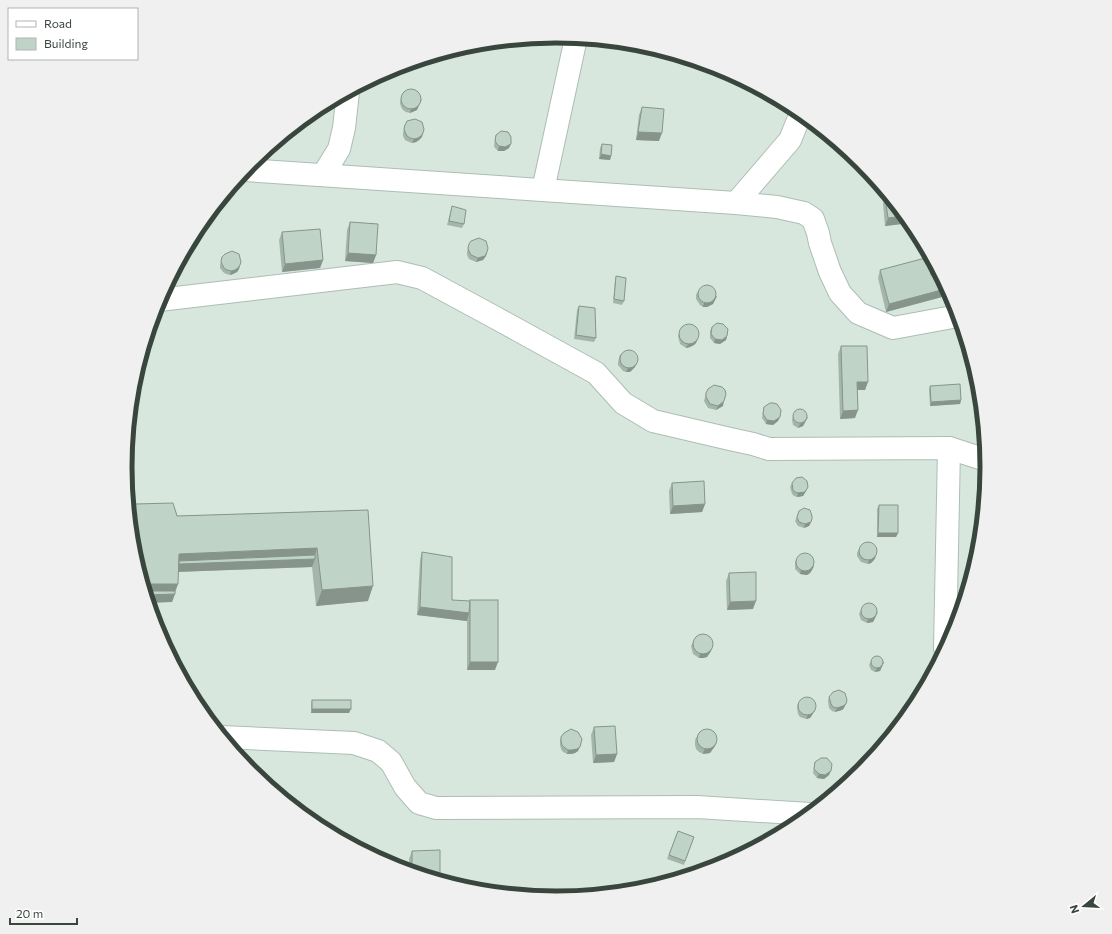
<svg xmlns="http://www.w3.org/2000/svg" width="1112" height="934" viewBox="0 0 1112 934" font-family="Commissioner,sans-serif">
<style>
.residential{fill:#d8e7de}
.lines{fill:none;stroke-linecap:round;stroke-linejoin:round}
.minor-casing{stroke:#acbeb3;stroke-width:24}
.minor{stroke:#fff;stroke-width:22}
.wall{fill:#a4b6ab}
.shaded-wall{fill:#86948b}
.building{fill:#bfd4c7;stroke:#86948b}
.rim{fill:none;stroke:#38463d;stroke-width:5}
</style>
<rect width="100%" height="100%" fill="#e9f3ee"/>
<!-- residential -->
<circle class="residential" cx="556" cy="467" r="430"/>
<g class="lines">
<defs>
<g id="minor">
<polyline points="245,170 736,203 777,207 804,213 813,219 818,233 820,243 830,272 840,293 858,313 893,328 958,316"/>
<polyline points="323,175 339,149 344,128 348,92"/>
<polyline points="543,190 576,38"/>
<polyline points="736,203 790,140 801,113"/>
<polyline points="159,300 397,272 422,278 496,318 596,373 623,403 653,421 730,439 753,444 769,449 949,448 986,460"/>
<polyline points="945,649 949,448"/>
<polyline points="222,737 354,743 378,751 391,762 405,787 419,803 436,808 697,807 810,814"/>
</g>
</defs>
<!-- minor casing -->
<use href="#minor" class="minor-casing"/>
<!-- minor -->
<use href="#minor" class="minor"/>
</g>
<!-- wall -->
<g class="wall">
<polygon points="401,98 417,110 410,113 406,112 403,110 401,107 400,103"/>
<polygon points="642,107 659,141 636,140 639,115"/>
<polygon points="405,125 422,137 419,140 416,142 412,143 409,142 405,140 403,136 403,133"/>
<polygon points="496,135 509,148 504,151 498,151 495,148 494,146 495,139"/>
<polygon points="602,144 611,156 610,160 599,159 600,148"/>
<polygon points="885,196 910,223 885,226 883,204"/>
<polygon points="452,206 464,224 462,228 447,225"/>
<polygon points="350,222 376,255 373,263 345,261 347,230"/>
<polygon points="282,232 323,260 320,268 282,272 279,240"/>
<polygon points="469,244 487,252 486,256 483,260 476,262 469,259 467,255 467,252"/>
<polygon points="222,257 240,265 239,269 237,272 233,274 230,275 226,274 223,272 220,268 220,265"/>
<polygon points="880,270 931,275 945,289 942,297 886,312 878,278"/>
<polygon points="616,276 624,301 622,305 613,303 615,280"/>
<polygon points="698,291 717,296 713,304 707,307 703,307 700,305 696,299 696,295"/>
<polygon points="579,306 596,338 594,342 574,339 577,310"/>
<polygon points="712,327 727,336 726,340 720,344 714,343 710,338 710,331"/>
<polygon points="681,329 696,343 694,345 690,347 686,348 680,344 678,336"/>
<polygon points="841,346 865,390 857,390 855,418 840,419 838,354"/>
<polygon points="620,354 635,367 630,372 626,372 623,371 618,365 618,362"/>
<polygon points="930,386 961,400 960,404 930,406 929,390"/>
<polygon points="706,393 723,406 716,410 708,408 704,401"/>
<polygon points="764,407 780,417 778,421 773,425 766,424 762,418 763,411"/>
<polygon points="793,416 808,417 803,426 798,428 793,425 792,420"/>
<polygon points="672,483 705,504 702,512 670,514 669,491"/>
<polygon points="792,483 806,491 803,496 797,497 794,496 792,494 790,487"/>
<polygon points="135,504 176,511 177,516 368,510 368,601 316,606 312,567 178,572 178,584 172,602"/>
<polygon points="879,505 898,533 896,537 877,537 877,509"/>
<polygon points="799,511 811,523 809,526 804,528 798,526 795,521"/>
<polygon points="859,549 876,557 874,560 871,563 868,564 861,562 857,556 857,553"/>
<polygon points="422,552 452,600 470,603 470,600 495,670 467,670 467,619 467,621 417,615 420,560"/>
<polygon points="797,558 814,566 812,570 810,573 807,575 800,574 795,569 795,562"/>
<polygon points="729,573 753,609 727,610 726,581"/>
<polygon points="861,610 876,616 873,622 867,623 861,620 859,614"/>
<polygon points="693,642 712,647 711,651 707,657 703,658 699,658 693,654 691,646"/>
<polygon points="873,657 884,662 880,671 875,672 871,670 869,665"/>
<polygon points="829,697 844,708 842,710 835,712 832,711 829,708 828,701"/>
<polygon points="312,700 349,713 311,713 311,704"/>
<polygon points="798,703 816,708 814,712 810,718 806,719 800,717 798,714 797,707"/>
<polygon points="594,727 617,754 614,762 593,763 591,735"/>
<polygon points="561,737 578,751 575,753 571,754 567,754 563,752 561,749 560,745 560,741"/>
<polygon points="696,737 715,746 710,753 703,754 699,752 696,749 695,745 695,741"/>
<polygon points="815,762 829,775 824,779 817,778 813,773 814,766"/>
<polygon points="678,831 694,837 684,865 667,859"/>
<polygon points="412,851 440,880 409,871 409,859"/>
</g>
<!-- shaded-wall -->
<g class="shaded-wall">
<polygon points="422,99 417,110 410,113 411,109"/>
<polygon points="638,132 662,133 659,141 636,140"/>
<polygon points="423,133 422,137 419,140 416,142 412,143 414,139"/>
<polygon points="511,144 509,148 504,151 498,151 499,146"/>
<polygon points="601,154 611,156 610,160 599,159"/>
<polygon points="905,216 910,223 885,226 888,218"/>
<polygon points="487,252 486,256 483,260 476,262 478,258"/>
<polygon points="348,253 376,255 373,263 345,261"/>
<polygon points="323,260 320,268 282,272 285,264"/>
<polygon points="240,265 239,269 237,272 233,274 230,275 231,271"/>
<polygon points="945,289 942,297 886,312 889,304"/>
<polygon points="717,296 713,304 707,307 703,307 704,303"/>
<polygon points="727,336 726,340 720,344 714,343 715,339"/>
<polygon points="698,339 696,343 694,345 690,347 686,348 688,344"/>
<polygon points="637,363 635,367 630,372 626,372 628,368"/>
<polygon points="857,382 868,382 865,390 854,390"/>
<polygon points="961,400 960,404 930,406 931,402"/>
<polygon points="724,401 723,406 716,410 718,406"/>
<polygon points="858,410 855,418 840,419 843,411"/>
<polygon points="780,417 778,421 773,425 766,424 767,420"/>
<polygon points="808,417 803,426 798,428 800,424"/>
<polygon points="808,487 806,491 803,496 797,497 798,493"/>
<polygon points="705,504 702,512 670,514 673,506"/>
<polygon points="812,519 809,526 804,528 805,524"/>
<polygon points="878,533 898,533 896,537 877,537"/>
<polygon points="317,548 314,559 315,559 312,567 173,572 179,554"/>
<polygon points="877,553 874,560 871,563 868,564 869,560"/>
<polygon points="814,566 812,570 810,573 807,575 800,574 801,570"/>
<polygon points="143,584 178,584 174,594 175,594 172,602 149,603"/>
<polygon points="373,586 368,601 316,606 322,590"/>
<polygon points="756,601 753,609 727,610 730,602"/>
<polygon points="420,607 469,613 467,621 417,615"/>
<polygon points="878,612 873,622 867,623 868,619"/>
<polygon points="712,647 711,651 707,657 703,658 699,658 700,654"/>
<polygon points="470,662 498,662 495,670 467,670"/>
<polygon points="884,662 880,671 875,672 877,668"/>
<polygon points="846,704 844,708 842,710 835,712 837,708"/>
<polygon points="816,708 814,712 810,718 806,719 808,715"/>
<polygon points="312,709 351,709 349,713 311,713"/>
<polygon points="717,742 715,746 710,753 703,754 704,750"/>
<polygon points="580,747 578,751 575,753 571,754 567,754 568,750"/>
<polygon points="617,754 614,762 593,763 596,755"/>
<polygon points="831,771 829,775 824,779 817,778 819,774"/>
</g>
<!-- building -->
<g class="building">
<circle cx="411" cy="99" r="10"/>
<polygon points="642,107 664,109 662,133 638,132"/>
<polygon points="415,119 422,122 424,129 423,133 421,136 418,138 414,139 410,138 407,136 405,132 404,129 405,125 407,121"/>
<polygon points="501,131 508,132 511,137 511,144 505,147 499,146 497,144 495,141 496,135"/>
<polygon points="602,144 612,145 611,156 601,154"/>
<polygon points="888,195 905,216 888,218 885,196"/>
<polygon points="452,206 466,210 464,224 449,221"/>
<polygon points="350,222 378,224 376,255 348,253"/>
<polygon points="320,229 323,260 285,264 282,232"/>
<polygon points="479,238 486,241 488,248 487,252 485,256 478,258 471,255 469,251 468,248 469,244 471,241"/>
<polygon points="232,251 239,254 241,262 240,265 238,268 235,270 231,271 227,270 224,268 222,264 221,261 222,257 225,254"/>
<polygon points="929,257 931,275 939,274 943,281 945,289 889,304 880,270"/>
<polygon points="616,276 626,278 624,301 614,299"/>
<circle cx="707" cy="294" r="9"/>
<polygon points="579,306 595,308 596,338 576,335"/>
<polygon points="717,323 723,324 728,329 727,336 722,340 715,339 711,334 712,327"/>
<circle cx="689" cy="334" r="10"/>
<polygon points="841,346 867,346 868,382 857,382 858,410 843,411"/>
<circle cx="629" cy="359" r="9"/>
<polygon points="960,384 961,400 931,402 930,386"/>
<polygon points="714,385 722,387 725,390 726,394 724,401 718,406 710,404 706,397 706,393 708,389"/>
<polygon points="770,403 773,403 777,404 781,410 780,417 774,421 767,420 763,414 764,407"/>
<circle cx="800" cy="416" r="7"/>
<polygon points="802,477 807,481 808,487 805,492 798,493 795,492 793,490 792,483 796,478"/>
<polygon points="704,481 705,504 673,506 672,483"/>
<polygon points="127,491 132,491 135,504 173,503 177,516 368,510 373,586 322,590 317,548 179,554 178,584 143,584 133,551"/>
<polygon points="879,505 898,505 898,533 878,533"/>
<polygon points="804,508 810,510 812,516 812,519 811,522 805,524 799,522 797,517 799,511"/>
<circle cx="868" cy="551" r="9"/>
<polygon points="422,552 452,557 452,600 470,601 469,613 420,607"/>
<circle cx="805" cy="562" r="9"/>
<polygon points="315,555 315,559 179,564 179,561"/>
<polygon points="756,572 756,601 730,602 729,573"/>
<polygon points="145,591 175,591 175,594 147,595"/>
<rect x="470" y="600" width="28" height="62"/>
<circle cx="869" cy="611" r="8"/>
<circle cx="703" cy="644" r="10"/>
<circle cx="877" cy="662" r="6"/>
<polygon points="839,690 845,693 847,700 846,704 843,706 837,708 833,707 831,704 829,697 833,692"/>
<circle cx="807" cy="706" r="9"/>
<rect x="312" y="700" width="39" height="9"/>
<polygon points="615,726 617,754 596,755 594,727"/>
<circle cx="707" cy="739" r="10"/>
<polygon points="571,729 578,732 582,739 580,747 577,749 572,750 568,750 565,748 562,745 561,741 561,737 564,733"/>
<polygon points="821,758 827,758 832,764 831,771 825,775 819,774 814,769 815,762"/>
<polygon points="678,831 694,837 685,861 669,855"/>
<polygon points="440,850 440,880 412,872 412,851"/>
<polygon points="677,875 681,875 684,877 672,880 674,876"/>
<polygon points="470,887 490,887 491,892 472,890 470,889"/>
</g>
<!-- crop -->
<path d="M0 0H1112V934H0ZM132 467a424 424 0 1 1 848 0a424 424 0 1 1-848 0Z" fill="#eff0ef" fill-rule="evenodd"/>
<path class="rim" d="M132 467a424 424 0 1 1 848 0a424 424 0 1 1-848 0Z"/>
<!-- legend -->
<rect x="8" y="8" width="130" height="52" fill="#ffffff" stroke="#afb5b1"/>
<rect x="16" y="21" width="20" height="6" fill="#ffffff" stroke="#afb5b1"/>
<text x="44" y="28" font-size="12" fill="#38463d">Road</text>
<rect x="16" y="38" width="20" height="12" fill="#bfd4c7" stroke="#afb5b1"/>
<text x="44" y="48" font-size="12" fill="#38463d">Building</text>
<!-- north arrow -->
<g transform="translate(1084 906) rotate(252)" stroke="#ffffff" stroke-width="3" paint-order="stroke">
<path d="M0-3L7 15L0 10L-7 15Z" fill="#38463d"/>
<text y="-6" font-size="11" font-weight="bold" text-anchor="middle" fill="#38463d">N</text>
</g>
<!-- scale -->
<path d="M10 918v6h67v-6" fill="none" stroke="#38463d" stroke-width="2"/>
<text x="16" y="918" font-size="12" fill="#38463d" stroke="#ffffff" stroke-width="3" paint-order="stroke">20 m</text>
</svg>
